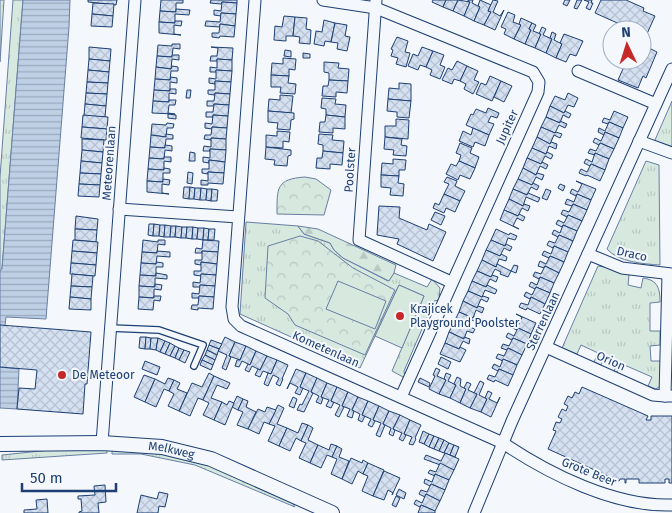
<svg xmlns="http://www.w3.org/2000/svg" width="672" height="513" viewBox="0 0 672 513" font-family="'Fira Sans',sans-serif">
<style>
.grass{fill:url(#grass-tufts);stroke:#687fa3}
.forest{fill:url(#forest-firs);stroke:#687fa3}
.park{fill:url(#park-crowns);stroke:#687fa3}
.pitch{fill:#d7e8df;stroke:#687fa3}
.water{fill:url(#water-rules);stroke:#687fa3}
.building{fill:url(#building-cross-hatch);stroke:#1d3f73}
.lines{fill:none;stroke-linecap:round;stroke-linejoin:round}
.service-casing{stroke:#1d3f73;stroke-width:8}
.minor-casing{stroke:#1d3f73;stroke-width:13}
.tertiary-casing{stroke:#1d3f73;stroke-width:16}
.service{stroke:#f4f7fb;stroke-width:5.5}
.minor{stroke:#f4f7fb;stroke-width:11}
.tertiary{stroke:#f4f7fb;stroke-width:14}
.poi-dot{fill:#c62828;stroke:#f4f7fb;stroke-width:2}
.labels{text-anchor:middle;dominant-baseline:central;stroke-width:4;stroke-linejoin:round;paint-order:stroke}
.street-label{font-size:12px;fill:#1d3f73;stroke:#f4f7fb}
.poi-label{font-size:12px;fill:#1d3f73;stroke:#f4f7fb;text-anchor:start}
</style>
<defs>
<pattern id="grass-tufts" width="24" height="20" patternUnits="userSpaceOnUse" patternTransform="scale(1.25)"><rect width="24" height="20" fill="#d7e8df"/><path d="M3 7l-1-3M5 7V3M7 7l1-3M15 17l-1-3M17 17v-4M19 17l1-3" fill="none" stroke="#b8c8c3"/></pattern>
<pattern id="forest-firs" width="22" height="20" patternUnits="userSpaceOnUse" patternTransform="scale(1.25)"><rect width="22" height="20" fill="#d7e8df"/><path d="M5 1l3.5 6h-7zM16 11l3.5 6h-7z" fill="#b8c8c3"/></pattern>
<pattern id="park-crowns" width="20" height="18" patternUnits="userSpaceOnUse" patternTransform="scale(1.25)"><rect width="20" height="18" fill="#d7e8df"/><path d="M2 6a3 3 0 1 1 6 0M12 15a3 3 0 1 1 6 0" fill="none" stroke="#b8c8c3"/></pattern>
<pattern id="water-rules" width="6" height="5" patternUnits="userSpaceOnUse" patternTransform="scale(1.25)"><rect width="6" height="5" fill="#bed0e5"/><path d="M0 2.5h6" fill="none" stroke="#9aaabe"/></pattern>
<pattern id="building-cross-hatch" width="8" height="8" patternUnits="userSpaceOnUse" patternTransform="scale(1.25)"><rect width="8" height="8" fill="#d5e0f0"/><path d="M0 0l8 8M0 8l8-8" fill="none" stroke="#b6c1d1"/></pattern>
</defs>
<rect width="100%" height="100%" fill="#f4f7fb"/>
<!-- grass -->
<g class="grass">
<polygon points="0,0 4,0 0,62"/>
<polygon points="13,0 23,0 2,269 0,271 0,177"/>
<polygon points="672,101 672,150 659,145 655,140"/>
<path d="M 646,161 L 659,165 L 660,265 C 644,264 618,262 607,249 Z"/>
<polygon points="246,222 298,226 304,234 330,243 334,250 343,258 388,281 394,273 427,287 432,279 440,288 439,300 434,301 404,371 405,378 392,371 424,296 399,285 360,368 240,314"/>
<path d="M 598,266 L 611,268 L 629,275 L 628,285 L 641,288 L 643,278 C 658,280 660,289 660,302 L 650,303 L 650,331 L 660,331 L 660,345 L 650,346 L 651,361 L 661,361 L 660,386 L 656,389 L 648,386 L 652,377 L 622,364 L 617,372 L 614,371 L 618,362 L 605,356 L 601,365 L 594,362 L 598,353 L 581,345 L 577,354 L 562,348 Z"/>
<polygon points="107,449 107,453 2,460 2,455 50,450"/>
<polygon points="112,449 169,454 221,469 291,501 295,507 195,465 141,454 112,454"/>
</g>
<!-- forest -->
<polygon class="forest" points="298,226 318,229 396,265 394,273 389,281 343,258 334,250 330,243 304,234"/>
<!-- park -->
<g class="park">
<path d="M 305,177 L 316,179 L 331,190 L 324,215 L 277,214 C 277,188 276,179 305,177 Z"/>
<polygon points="300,236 318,241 353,268 395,290 365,355 295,325 288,314 265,298 268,246"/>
</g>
<!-- pitch -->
<g class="pitch">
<polygon points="338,281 386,301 375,329 326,309"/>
<polygon points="399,285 424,296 402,348 375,336"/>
</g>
<!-- water -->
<g class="water">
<polygon points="23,0 70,0 69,27 46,319 6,317 5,326 0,325 0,271 2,269"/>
<polygon points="0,367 19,369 17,409 0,408"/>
</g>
<!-- building -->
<g class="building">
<polygon points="88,0 117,0 116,5 88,2"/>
<polygon points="161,0 183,0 183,3 176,3 176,12 160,11"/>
<polygon points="211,0 237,0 237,3 222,2 221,4 210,3"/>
<polygon points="433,0 446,0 443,7 432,2"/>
<polygon points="446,0 458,0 453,11 443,7"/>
<polygon points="458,0 470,2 464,16 453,11"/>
<polygon points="468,0 473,0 472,3 480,7 474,21 464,16 470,2 468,1"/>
<polygon points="480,0 491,5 488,11 491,12 484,25 474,21 480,7 478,6"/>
<polygon points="493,0 498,1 493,12 500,16 504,10 495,30 484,25 491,12 488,11"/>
<polygon points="565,0 570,0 567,6 563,4"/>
<polygon points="577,0 582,0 577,9 574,8"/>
<polygon points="584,0 592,0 591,3 593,3 590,10 586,8 589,2"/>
<polygon points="601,0 626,0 644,8 643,11 655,16 646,36 649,37 645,46 657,52 646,78 643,76 638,88 618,80 627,60 642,60 642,30 633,30 595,13"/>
<polygon points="222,2 237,3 236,14 221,13 221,16 214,15 214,10 221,11"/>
<polygon points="93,3 114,4 113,16 92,14"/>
<polygon points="176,9 190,10 189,15 175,14 175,23 159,22 160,11 176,12"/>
<polygon points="508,12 515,15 513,22 521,25 514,39 504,34 506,29 501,27"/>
<polygon points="221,13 236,14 235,26 220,24 220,27 205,26 206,21 220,22"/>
<polygon points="92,14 113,16 112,27 91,26"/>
<polygon points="284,16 295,17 293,36 286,36 286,41 274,40 275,26 282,27"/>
<polygon points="295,17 307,18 306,29 311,30 310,44 299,43 300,37 293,36"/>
<polygon points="521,18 532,23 529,29 531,30 525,44 514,39 521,25 519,24"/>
<polygon points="324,20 335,23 331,42 325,41 324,46 314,44 316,31 322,32"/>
<polygon points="175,21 182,21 181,26 174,25 174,34 181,35 159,33 159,22 175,23"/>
<polygon points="335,23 347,25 345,36 350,37 347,51 337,49 338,43 331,42"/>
<polygon points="532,23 536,25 533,31 541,34 535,48 525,44 531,30 529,29"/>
<polygon points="220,24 235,26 234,37 220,36 219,38 212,37 212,33 219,33"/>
<polygon points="542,27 546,29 543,35 552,39 546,53 535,48 541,34 539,34"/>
<polygon points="552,32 556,34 554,40 562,44 556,58 546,53 552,39 550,38"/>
<polygon points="564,34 583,41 576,56 570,54 566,62 556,58 562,44 560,43"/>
<polygon points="397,37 408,41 405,52 410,53 406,67 396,64 398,58 391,56 393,50 391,49"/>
<polygon points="172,44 180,44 180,49 173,48 172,57 157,56 158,45 172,46"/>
<polygon points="89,47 111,49 110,61 89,59"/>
<polygon points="211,47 233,48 232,60 217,59 217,61 210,61 211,56 217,56 218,48"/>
<polygon points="422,47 433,51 426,67 420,65 418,70 408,66 413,54 418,56"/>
<polygon points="285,50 291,51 291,57 284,56"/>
<polygon points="433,51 444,55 440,65 445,67 440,79 430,75 432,70 426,67"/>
<polygon points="303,53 310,54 310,58 303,58"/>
<polygon points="172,55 179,55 179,60 172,59 171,69 156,67 157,56 172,57"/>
<polygon points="283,58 296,59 295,70 289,69 289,76 271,75 272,63 283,64"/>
<polygon points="89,59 110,61 109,72 88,70"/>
<polygon points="217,59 232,60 232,71 216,70 216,72 210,72 210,67 217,68"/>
<polygon points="457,61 467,66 460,81 454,79 452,84 442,80 448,68 452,70"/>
<polygon points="324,62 339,63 338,68 349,69 348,81 329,80 329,73 324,72"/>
<polygon points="172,66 178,67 178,71 171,71 170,80 155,79 156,67 171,69"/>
<polygon points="467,66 478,71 474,80 479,82 473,94 464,89 466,84 460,81"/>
<polygon points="88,70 109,72 108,83 87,82"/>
<polygon points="216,70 232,71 231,82 215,81 215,84 209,83 209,78 216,79"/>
<polygon points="271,75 289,76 288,83 296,84 295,94 280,93 281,87 271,87"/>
<polygon points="490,76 501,81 492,101 476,94 481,83 486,85"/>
<polygon points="171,77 177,78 177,83 170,82 170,91 154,90 155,79 170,80"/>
<polygon points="329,80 348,81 347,93 336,92 336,97 322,96 323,86 328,86"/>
<polygon points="215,81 231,82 230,94 215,93 214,95 208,94 208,90 215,90"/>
<polygon points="501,81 512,86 504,102 494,97"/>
<polygon points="87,82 108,83 107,94 86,93"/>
<polygon points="399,83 411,84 411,101 388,99 389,88 399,89"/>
<polygon points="170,89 176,89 176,94 169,93 169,102 153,101 154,90 170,91"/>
<polygon points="187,90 191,90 190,98 186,98"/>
<polygon points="86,93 107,94 106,106 85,104"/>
<polygon points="215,93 230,94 229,105 214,104 213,106 207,106 207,101 214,101"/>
<polygon points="568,93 578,98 574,107 568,105 564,113 550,106 555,96 565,100"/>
<polygon points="280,95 293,96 291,113 268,111 269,99 280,100"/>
<polygon points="322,98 336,99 335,104 346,105 345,117 326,115 326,109 321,108"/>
<polygon points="388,99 411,101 409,118 397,117 397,112 387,111"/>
<polygon points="169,100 176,100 175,105 169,105 168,113 175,114 152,113 153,101 169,102"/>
<polygon points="85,104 106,106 105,117 84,116"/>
<polygon points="214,104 229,105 228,116 213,115 213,117 206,117 206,112 213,112"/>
<polygon points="550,106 564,113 565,111 571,114 569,118 563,115 560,123 546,117"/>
<polygon points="488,108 499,113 497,118 491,116 488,122 494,124 489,135 466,125 471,114 473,115 476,109 486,113"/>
<polygon points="268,111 294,113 294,119 291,120 290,130 277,129 278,123 268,122"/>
<polygon points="614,111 628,117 623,128 609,122 608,124 602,122 604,118 610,120"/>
<polygon points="168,114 176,115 176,119 168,118"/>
<polygon points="83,115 108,117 107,129 82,127"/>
<polygon points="213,115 228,116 227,128 212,127 212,129 205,128 205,123 212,124"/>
<polygon points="326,115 345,117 345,129 333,128 333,133 319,132 320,122 325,122"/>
<polygon points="546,117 560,123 560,121 567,124 565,128 559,125 555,133 541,127"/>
<polygon points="396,119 409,120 408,139 385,137 385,126 396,126"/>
<polygon points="609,122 623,128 619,138 605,132 604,135 598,132 599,128 605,131"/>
<polygon points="167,123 174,124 173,128 167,128 166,137 151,135 152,124 166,125"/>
<polygon points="82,127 107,129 106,140 81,138"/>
<polygon points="212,127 227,128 226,139 211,138 211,140 204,139 205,135 211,135"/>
<polygon points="541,127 555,133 556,132 562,134 560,138 554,135 550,144 537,137"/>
<polygon points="473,128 489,135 485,146 475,142 473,147 459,141 463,131 471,135"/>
<polygon points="277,131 290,132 289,142 283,141 283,148 266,147 266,135 277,136"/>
<polygon points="605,132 619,138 614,149 600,143 599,145 593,142 595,138 601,141"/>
<polygon points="166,134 173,135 173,139 166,139 165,148 150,147 151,135 166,137"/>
<polygon points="319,134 333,135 332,140 344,141 343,153 323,151 323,145 318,144"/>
<polygon points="385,137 402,139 401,145 407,146 406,156 393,155 394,150 384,149"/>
<polygon points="537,137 550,144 551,142 557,144 556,149 549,146 546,154 532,148"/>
<polygon points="211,138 226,139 226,150 210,149 210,151 203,151 204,146 211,147"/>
<polygon points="82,139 104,140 103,152 82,150"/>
<polygon points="460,143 472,148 470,153 479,157 475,168 459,161 461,155 456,153"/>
<polygon points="600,143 614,149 609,159 595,153 595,155 588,153 590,149 596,151"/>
<polygon points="165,145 172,146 172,151 165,150 164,159 149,158 150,147 165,148"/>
<polygon points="266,147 291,150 291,155 288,156 287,166 274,165 275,160 265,159"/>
<polygon points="532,148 546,154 547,152 553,155 551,159 545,156 541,164 527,158"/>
<polygon points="210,149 226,150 225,162 209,160 209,163 203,162 203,157 210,158"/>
<polygon points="82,150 103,152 102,163 81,161"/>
<polygon points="323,151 343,153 342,165 330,164 330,169 316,168 317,158 322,158"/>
<polygon points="190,152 195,153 195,161 189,161"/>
<polygon points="595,153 609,159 605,170 591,164 590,166 584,163 586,159 592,162"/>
<polygon points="164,157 171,157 171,162 164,161 164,170 148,169 149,158 164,159"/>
<polygon points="527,158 541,164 542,162 548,165 546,169 540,166 536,175 523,168"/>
<polygon points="393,159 406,160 405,170 399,170 399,176 381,175 382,163 393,164"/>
<polygon points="209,160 225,162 224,173 208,172 208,174 202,173 202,169 209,169"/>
<polygon points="81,161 102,163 101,174 80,173"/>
<polygon points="459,161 475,168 470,179 460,175 458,180 446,174 451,164 456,166"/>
<polygon points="591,164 605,170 600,181 587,175 586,176 579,173 581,169 587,172"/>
<polygon points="164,168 170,169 170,173 163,173 163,182 147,181 148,169 164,170"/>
<polygon points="523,168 536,175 537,173 544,175 542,180 536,177 532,185 518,179"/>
<polygon points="188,172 193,173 192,184 187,183"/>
<polygon points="208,172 224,173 223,184 208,183 208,185 201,185 201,180 208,181"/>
<polygon points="80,173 101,174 100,185 79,184"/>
<polygon points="381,175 399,176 398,183 404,184 403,196 390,195 391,188 381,187"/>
<polygon points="447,177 457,181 455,186 465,191 460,201 444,194 449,184 444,182"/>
<polygon points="163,179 170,180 169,185 162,184 162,193 169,194 147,192 147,181 163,182"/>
<polygon points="518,179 532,185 533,183 539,186 537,190 531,187 527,195 513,189"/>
<polygon points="576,181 596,189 591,200 577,194 576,196 570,193 572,189 578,192 582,184"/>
<polygon points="79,184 100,185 99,197 78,196"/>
<polygon points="560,184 565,186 563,191 558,188"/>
<polygon points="184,187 190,187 189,199 183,198"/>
<polygon points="190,187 195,188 194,199 189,199"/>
<polygon points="195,188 201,188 200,200 194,199"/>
<polygon points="201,188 207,189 206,200 200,200"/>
<polygon points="207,189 212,189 211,201 206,200"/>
<polygon points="212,189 218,190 217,201 211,201"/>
<polygon points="513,189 527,195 528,193 540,198 538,202 526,197 523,206 509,199"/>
<polygon points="546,189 551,191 547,200 542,198"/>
<polygon points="444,194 460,201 455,212 446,208 444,213 433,208 435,203 439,205"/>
<polygon points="577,194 591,200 587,210 573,204 572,206 565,204 567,199 574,202"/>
<polygon points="509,199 523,206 524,204 530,206 528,211 522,208 518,216 504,210"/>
<polygon points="573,204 587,210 582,221 568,215 567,217 561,214 563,210 569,212"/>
<polygon points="379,206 400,207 399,218 427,230 429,224 446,232 433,261 397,244 399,239 377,235"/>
<polygon points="504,210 518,216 519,214 525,217 523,221 517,218 513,226 519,229 500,220"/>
<polygon points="435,212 445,216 441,225 431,220"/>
<polygon points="568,215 582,221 577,231 563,225 562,227 556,224 558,220 564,223"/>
<polygon points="76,216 98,219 97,230 75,229"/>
<polygon points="149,224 154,224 153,236 148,235"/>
<polygon points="154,224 160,225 159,236 153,236"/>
<polygon points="160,225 165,225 164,237 159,236"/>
<polygon points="165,225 171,226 170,237 164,237"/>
<polygon points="563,225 577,231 573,241 559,235 558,237 552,234 554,230 560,233"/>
<polygon points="171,226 176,226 175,237 170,237"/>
<polygon points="176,226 182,227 181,238 175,237"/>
<polygon points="182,227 187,227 186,238 181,238"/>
<polygon points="187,227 193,227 192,239 186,238"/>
<polygon points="193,227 198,228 197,239 192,239"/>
<polygon points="198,228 204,228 203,240 197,239"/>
<polygon points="204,228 209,229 208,240 203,240"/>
<polygon points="75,229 97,230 96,242 75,240"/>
<polygon points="209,229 215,229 214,240 208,240"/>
<polygon points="496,229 509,235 510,233 517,236 515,240 508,238 505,246 491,240"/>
<polygon points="559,235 573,241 568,252 554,246 553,248 547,245 549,241 555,243"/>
<polygon points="73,240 98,242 97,253 72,251"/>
<polygon points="143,240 158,242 158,240 165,240 165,245 158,244 157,253 142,252"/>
<polygon points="203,240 219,241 218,252 202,251 202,253 195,253 196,248 202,249"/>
<polygon points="491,240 505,246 506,244 512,247 510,251 504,248 500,256 486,250"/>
<polygon points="554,246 568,252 564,262 550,256 549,258 542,255 544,251 551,254"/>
<polygon points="486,250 500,256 501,254 507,257 506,261 499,259 496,267 482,260"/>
<polygon points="72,251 97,253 96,265 71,263"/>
<polygon points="157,251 170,252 170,257 157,256 156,264 141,263 142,252 157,253"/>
<polygon points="202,251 218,252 217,264 201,262 201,265 195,264 195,260 202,260"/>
<polygon points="550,256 564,262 559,273 545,266 544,268 538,266 540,261 546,264"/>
<polygon points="482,260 496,267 497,264 511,271 508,277 500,274 501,272 495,269 491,277 477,271"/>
<polygon points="157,262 163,263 163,267 156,267 156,276 140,275 141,263 156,264"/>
<polygon points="201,262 217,264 216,275 201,274 201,276 194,275 194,271 201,271"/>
<polygon points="71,263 96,265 95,276 70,274"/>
<polygon points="514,265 518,266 516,273 511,271"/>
<polygon points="545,266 559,273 554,283 540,277 539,279 533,276 535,272 541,274"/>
<polygon points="477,271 491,277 492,275 498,277 496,282 490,279 486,287 472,281"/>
<polygon points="156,273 167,275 167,279 155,278 155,287 139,286 140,275 156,276"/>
<polygon points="72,274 93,276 92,287 71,286"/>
<polygon points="201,274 216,275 215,286 200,285 200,287 193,287 193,282 200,283"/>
<polygon points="540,277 554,283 550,293 536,287 535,289 529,286 531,282 537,285"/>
<polygon points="472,281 486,287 487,285 497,290 495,294 485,290 482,297 468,291"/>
<polygon points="155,284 162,285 161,290 154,289 154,298 139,297 139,286 155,287"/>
<polygon points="200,285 215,286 214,297 199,296 199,298 192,298 192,293 199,294"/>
<polygon points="71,286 92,287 91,299 70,297"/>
<polygon points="536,287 550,293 545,304 531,297 530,299 524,296 526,292 532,295"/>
<polygon points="468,291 482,297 483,296 489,298 487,302 481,299 477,308 463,301"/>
<polygon points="154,296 161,296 160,301 154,300 153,310 138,309 139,297 154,298"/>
<polygon points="199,296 214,297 213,309 198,308 198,310 191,309 192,305 198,305"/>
<polygon points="70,297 91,299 91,310 69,309"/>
<polygon points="531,297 545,304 540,314 527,308 526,310 519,307 521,303 528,305"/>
<polygon points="463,301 477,308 478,306 484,308 482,313 476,310 473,318 459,312"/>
<polygon points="459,312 473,318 474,316 480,319 478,323 472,320 468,328 454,322"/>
<polygon points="516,314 536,323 531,334 518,328 517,330 510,327 512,323 518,326 522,317"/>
<polygon points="454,322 468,328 469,327 475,329 473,333 467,331 464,339 449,332"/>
<polygon points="0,325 91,332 87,384 85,384 83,414 17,409 19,388 35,389 37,370 0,367"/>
<polygon points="518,328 531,334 527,344 513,338 512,340 506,337 508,333 514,336"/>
<polygon points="449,332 464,339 464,337 470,339 469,344 463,341 459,349 445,343"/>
<polygon points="140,337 146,337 145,349 139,348"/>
<polygon points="146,337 151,338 150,349 145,349"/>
<polygon points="225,337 235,342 229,356 231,357 226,370 222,368 227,355 218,351"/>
<polygon points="151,338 158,338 156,350 150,349"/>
<polygon points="158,338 165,341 160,352 156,350"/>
<polygon points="513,338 527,344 522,355 508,348 507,350 501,348 503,344 509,346"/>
<polygon points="211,340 222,344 219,349 209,345"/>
<polygon points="165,341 170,343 165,354 160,352"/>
<polygon points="235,342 246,346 240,360 229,356"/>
<polygon points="170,343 175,346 170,356 165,354"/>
<polygon points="445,343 459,349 460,347 466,350 460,362 440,354"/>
<polygon points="209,345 219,349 217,355 207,350"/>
<polygon points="175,346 179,348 175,358 170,356"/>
<polygon points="246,346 256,351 250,365 242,361 239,367 235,366 237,360 240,360"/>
<polygon points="179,348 184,350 179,360 175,358"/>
<polygon points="508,348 522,355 517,365 503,359 503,361 496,358 498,354 504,356"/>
<polygon points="184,350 190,352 185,363 179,360"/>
<polygon points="207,350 217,355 215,360 205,355"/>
<polygon points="256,351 267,356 260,370 252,366 249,372 245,370 248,364 250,365"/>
<polygon points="205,355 215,360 213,365 202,360"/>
<polygon points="267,356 277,360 271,374 263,371 260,377 255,375 258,369 260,370"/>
<polygon points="441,357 451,362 448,369 438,364"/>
<polygon points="503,359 517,365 513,375 499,369 498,371 492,368 494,364 500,367"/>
<polygon points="202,360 213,365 211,370 200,365"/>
<polygon points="277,360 288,365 282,379 283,379 280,386 276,384 279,378 273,375 268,386 264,384 268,373 271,374"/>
<polygon points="145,361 160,367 157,375 142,369"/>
<polygon points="436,368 440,370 437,376 446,380 439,394 429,389 435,376 433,375"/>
<polygon points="296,369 306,373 300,387 303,388 300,395 295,393 298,387 290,383 287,389"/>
<polygon points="499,369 513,375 508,386 495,380 494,382 487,379 489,375 495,377"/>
<polygon points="209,373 214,376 203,400 198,398 190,416 179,411 192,383 202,387"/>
<polygon points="306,373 317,378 311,392 313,393 304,412 297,410 300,404 302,405 309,391 300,387"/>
<polygon points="446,373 451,375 448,381 456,385 450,398 439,394 446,380 444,379"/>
<polygon points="144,375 155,379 145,402 134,397"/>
<polygon points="214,376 230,383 227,389 217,385 211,398 222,402 214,420 203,415 209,403 203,400"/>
<polygon points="457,377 461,379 460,386 466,389 460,403 450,398 456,385 454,384"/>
<polygon points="168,378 174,380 169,391 164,389 156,407 145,402 155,379 165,384"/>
<polygon points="317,378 327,383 321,397 323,398 321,404 316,402 319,396 311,392"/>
<polygon points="420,378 430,383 429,387 418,382"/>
<polygon points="174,380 180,383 177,389 187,393 179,411 168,406 174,394 169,391"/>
<polygon points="480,381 484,383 479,395 487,399 481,412 470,408 477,394 474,393"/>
<polygon points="467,382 471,384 468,390 477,394 470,408 460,403 466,389 464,388"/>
<polygon points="327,383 337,387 331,401 334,402 331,408 326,406 329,400 321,397"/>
<polygon points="337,387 348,392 342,406 344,407 339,417 335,415 340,405 331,401"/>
<polygon points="582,387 648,416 646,420 651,420 651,416 672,416 672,483 669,483 669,479 665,479 665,483 639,483 639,479 626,479 626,483 625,483 625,479 620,479 619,481 548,449 556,431 553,430 556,422 560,423 562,419 558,417 562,409 566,411 568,406 564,404 568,396 572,398 575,392 579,394"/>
<polygon points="488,391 492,393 489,399 497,403 500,397 491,417 481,412 487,399 485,398"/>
<polygon points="348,392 358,397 352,410 354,411 352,418 347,416 350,409 342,406"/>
<polygon points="237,396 243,399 238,410 232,407"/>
<polygon points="293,397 297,399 294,408 289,406"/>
<polygon points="358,397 368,401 362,415 365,416 362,422 358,420 360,414 352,410"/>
<polygon points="243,399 248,401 246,407 256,412 248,429 237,425 243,412 238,410"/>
<polygon points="229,401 234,403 225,425 214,420 222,402 227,405"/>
<polygon points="368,401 379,406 373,420 375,421 372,427 368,425 371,419 362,415"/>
<polygon points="278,405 284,408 277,424 287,428 279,446 268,441 275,426 269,424"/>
<polygon points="379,406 389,411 383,424 385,425 380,437 376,435 381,423 373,420"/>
<polygon points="267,407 276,410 269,424 264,422 259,434 248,429 258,409 265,412"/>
<polygon points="389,411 400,415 393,429 395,430 393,436 389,434 391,428 383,424"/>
<polygon points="400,415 410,420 404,434 406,435 403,441 399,439 402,433 393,429"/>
<polygon points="410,420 421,425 415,438 416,439 413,445 409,444 412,437 404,434"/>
<polygon points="302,423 308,425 301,441 296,438 290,451 279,446 287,428 298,433"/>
<polygon points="308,425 313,428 308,440 318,445 310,463 299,458 306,443 301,441"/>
<polygon points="423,431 429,434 424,444 419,442"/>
<polygon points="429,434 434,436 429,447 424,444"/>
<polygon points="434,436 439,438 434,449 429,447"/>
<polygon points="439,438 444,440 439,451 434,449"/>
<polygon points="444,440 449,443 444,453 439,451"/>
<polygon points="449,443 454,445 450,455 444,453"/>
<polygon points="331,444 337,446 332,457 327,455 321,468 310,463 318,445 329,450"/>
<polygon points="454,445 459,447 455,457 450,455"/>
<polygon points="337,446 342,449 339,457 349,461 342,479 331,474 337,459 332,457"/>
<polygon points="445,453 459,459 454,470 424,459 426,455 441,461"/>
<polygon points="351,458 362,463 363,460 368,463 363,474 358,471 352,484 342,479"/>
<polygon points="368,463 384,470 373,496 362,491 368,476 363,474"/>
<polygon points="440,463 454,470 449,480 435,474 435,476 428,473 430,470 436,472"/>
<polygon points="384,471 400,478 392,495 393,493 388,490 384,500 373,496"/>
<polygon points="435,474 449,480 445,490 431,484 430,486 424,483 425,479 432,482"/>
<polygon points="431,484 445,490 440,501 426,494 425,497 419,494 421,490 427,492"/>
<polygon points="105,485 106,502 98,503 99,513 79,513 79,512 82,511 81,499 78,499 78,496 95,495 94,486"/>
<polygon points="399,489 406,493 404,499 396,495"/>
<polygon points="159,492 168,494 165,507 159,506 158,513 137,513 141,495 157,499"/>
<polygon points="426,494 440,501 435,511 421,505 420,507 414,504 416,500 422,503"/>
<polygon points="396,496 400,498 396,507 392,505"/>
<polygon points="47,499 48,513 24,513 24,510 37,509 36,500"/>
<polygon points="421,505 435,511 435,513 418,513"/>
</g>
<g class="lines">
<defs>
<polyline id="service" points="110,328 159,330 203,345 194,366"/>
<g id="minor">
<path d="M 255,0 L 232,307 L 234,319 L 241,326 L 503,443 C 549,474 615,507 672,505"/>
<polyline points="323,0 376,8 533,72 539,82 538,92 401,397"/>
<polyline points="376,0 359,240 451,282"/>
<polyline points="578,71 656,104"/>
<polyline points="639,141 672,153"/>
<polyline points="119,209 238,217"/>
<polyline points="588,254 622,268 672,274"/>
<polyline points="668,274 665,396 672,396"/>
<polyline points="546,347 653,395 665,396"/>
<polyline points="102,443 135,0"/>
<polyline points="474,513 512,421 672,69"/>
</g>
<g id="tertiary">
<path id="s1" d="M 0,444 L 102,443 L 162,447 L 211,459 L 332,513"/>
</g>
</defs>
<!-- service casing -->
<use href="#service" class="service-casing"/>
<!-- minor casing -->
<use href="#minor" class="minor-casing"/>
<!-- tertiary casing -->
<use href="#tertiary" class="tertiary-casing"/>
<!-- service -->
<use href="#service" class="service"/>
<!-- minor -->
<use href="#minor" class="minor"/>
<!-- tertiary -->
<use href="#tertiary" class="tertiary"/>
</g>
<!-- markers -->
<g class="poi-dot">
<circle cx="400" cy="316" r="5"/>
<circle cx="62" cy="375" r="5"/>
</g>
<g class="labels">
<!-- street labels -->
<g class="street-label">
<text transform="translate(507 127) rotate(-65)">Jupiter</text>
<text transform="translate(109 163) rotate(-86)">Meteorenlaan</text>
<text transform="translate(350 170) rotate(-86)">Poolster</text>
<text transform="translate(632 254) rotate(13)">Draco</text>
<text transform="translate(543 321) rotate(-65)">Sterrenlaan</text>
<text transform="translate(326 349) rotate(24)">Kometenlaan</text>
<text transform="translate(611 361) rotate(24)">Orion</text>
<text stroke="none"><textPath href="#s1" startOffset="172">Melkweg</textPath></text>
<text transform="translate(589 472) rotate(22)">Grote Beer</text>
</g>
<!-- poi labels -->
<g class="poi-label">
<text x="410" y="309">Krajicek<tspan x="410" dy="14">Playground Poolster</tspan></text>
<text x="72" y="375">De Meteoor</text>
</g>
</g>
<!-- north arrow -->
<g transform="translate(627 45) rotate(356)"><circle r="24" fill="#f4f7fb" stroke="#9eadc5"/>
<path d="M0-4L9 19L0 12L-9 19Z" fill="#c62828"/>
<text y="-8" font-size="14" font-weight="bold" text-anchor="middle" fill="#1d3f73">N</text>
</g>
<!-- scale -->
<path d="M22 483v8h94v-8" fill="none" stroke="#1d3f73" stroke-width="2.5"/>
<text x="30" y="483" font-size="15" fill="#1d3f73" stroke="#f4f7fb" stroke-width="4" paint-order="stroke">50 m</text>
</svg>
